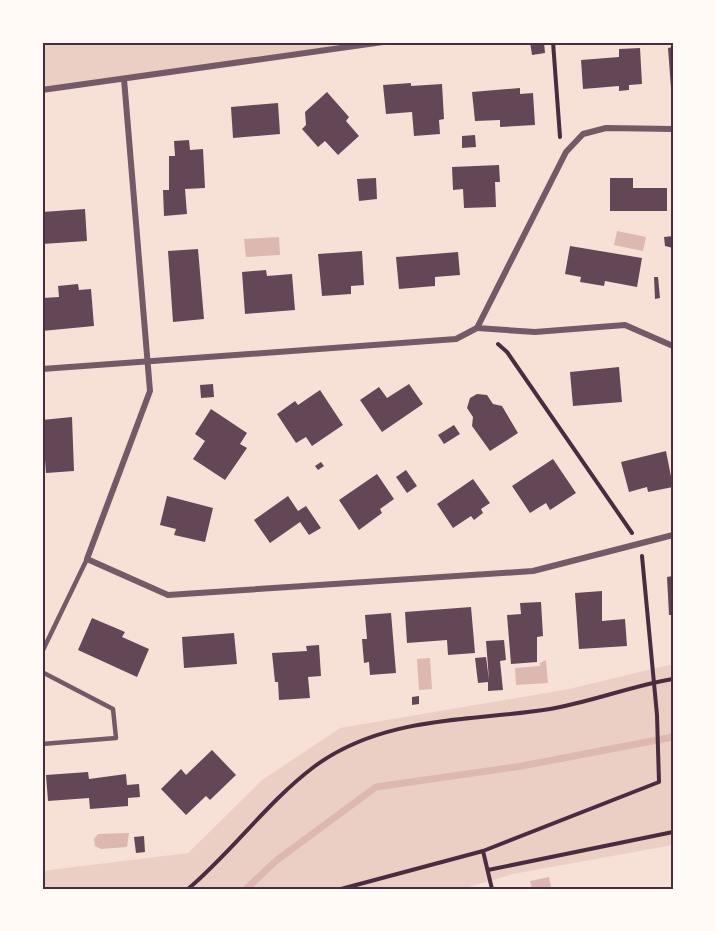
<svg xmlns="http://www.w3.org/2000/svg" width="715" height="931" viewBox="0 0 715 931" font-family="'Space Grotesk',sans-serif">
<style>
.green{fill:#ebcfc5}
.water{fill:#dcb8b0}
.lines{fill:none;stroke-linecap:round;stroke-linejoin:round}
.stream{stroke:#dcb8b0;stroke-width:7}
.building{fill:#644757}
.path{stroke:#4a2c40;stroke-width:4}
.service{stroke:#755966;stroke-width:4.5}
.minor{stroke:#755966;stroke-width:6}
.neatline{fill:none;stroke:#4a2c40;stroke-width:2}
</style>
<rect width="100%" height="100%" fill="#f7e1d7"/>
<!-- green -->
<g class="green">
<polygon points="42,42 383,42 42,90"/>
<polygon points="673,664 673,845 513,874 462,889 42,889 42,871 188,853 262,780 340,728 569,689"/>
</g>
<!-- water -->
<g class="water">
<polygon points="617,231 646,237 643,251 614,245"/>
<polygon points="279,237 280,255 246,257 244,239"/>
<polygon points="430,658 432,689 419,690 417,659"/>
<polygon points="546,660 548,683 516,685 515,668 540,666 540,663"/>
<polygon points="129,833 127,847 101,849 95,846 94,839 98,834"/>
<polygon points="549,877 551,887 532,889 530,881"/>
</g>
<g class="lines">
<!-- stream -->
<polyline class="stream" points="246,889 277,860 376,787 522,766 673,737"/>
</g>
<!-- building -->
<g class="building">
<polygon points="530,42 544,42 545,53 532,55"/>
<polygon points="673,47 673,88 671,88 668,48"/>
<polygon points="640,48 642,84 629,85 629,90 619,91 619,86 583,89 581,60 619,57 619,49"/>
<polygon points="411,83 411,86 442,84 444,119 439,120 440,134 414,136 412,112 386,114 383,85"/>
<polygon points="520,88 520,94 533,93 535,125 500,127 500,120 475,121 472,92"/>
<polygon points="327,92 349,117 346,121 359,136 338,155 325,141 318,147 302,129 306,125 305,112"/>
<polygon points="278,103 280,134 233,138 231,107"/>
<polygon points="475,135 476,147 462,148 462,136"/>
<polygon points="189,140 190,150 203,149 205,188 185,189 187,214 164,216 163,190 169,190 169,156 175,156 174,141"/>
<polygon points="499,165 500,182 495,182 496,207 464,208 463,189 453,190 452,167"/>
<polygon points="376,178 377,199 359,201 357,179"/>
<polygon points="610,178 633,178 633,188 667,188 667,211 610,211"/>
<polygon points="85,209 87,241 42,244 42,212"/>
<polygon points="673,236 673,248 665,246 664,237"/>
<polygon points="570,246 642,258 637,287 605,281 604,286 580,282 581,277 565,274"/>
<polygon points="198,249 204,319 173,322 168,251"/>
<polygon points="362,251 364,285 351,286 351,294 322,296 318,254"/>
<polygon points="458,252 460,275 435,277 435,286 399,289 396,257"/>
<polygon points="266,270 267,276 292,274 295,310 245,314 242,272"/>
<polygon points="654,277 658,277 660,298 655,299"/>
<polygon points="78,284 79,290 91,289 94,326 42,331 42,298 59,297 58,286"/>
<polygon points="619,367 622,402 573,406 570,372"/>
<polygon points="213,384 214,397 201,398 200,385"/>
<polygon points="409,384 423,404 382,432 360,400 379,387 387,398"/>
<polygon points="320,390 343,425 312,446 306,437 296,443 277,414 295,401 298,405"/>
<polygon points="477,394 487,395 493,404 502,406 518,433 490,451 472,426 473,417 467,408 470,398"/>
<polygon points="211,409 247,433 240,444 247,448 225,480 193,459 205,441 195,434"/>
<polygon points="72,417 74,471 46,473 42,420"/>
<polygon points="454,425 460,434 444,444 438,435"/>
<polygon points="666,451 673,487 648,492 647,487 629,492 621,462"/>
<polygon points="553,459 576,493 550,510 546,503 530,513 512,486"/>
<polygon points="321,462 324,466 318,470 315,466"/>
<polygon points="406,470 417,486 407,493 396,477"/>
<polygon points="377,474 394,499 380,509 382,513 359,530 339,500"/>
<polygon points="473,479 490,503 481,509 483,513 474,520 471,516 453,528 437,504"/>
<polygon points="167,496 213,508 205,542 174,535 176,529 160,525"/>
<polygon points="288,496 298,511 306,506 321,528 309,535 300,522 270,543 254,520"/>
<polygon points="673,576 673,615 669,615 667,577"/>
<polygon points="602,591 602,621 625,619 627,646 579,649 575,593"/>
<polygon points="541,602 543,636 537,637 537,662 511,664 507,615 521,614 520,603"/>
<polygon points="471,607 475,653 448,655 447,640 407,643 405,612"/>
<polygon points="391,613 396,673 370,675 369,662 364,663 362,639 367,639 365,615"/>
<polygon points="92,618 125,632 122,637 149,649 137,677 78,650"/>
<polygon points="234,633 237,664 184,668 182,637"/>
<polygon points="504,640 506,660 500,661 503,690 488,691 488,682 478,683 475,658 486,657 489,680 486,641"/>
<polygon points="319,645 321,676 308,677 310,698 279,700 278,682 275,682 272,653 307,651 306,646"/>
<polygon points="419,696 419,704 412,705 412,697"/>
<polygon points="212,750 236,775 210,800 206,796 186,815 161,789 181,769 186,775"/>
<polygon points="88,772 89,779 126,774 127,785 139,784 140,797 128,798 128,806 90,809 89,798 48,801 46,775"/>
<polygon points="144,836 145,852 136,853 134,837"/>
</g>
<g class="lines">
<!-- path -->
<g class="path">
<polyline points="553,42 560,137"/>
<polyline points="498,344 507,352 632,533"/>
<polyline points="483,851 492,889"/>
<polyline points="488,870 673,832"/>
<polyline points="42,879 42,889"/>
<path d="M 188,889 C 233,851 267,802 315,766 C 385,715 469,722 550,709 C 591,702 631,686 673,679"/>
<polyline points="341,889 483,851 659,782 657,715 642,556"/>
</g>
<!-- service -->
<g class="service">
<polyline points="42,652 87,559"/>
<polyline points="42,672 113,709 116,738 42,744"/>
</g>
<!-- minor -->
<g class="minor">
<polyline points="124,79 150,391 87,559 168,595 533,571 673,535"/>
<polyline points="42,90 383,42"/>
<polyline points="477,328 535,332 625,325 673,346"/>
<polyline points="42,369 456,339 477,328 566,152 583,134 606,128 673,129"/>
</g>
</g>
<!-- border -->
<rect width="715" height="931" fill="none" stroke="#fffaf5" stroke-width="87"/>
<rect x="44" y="44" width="628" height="844" class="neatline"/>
</svg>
